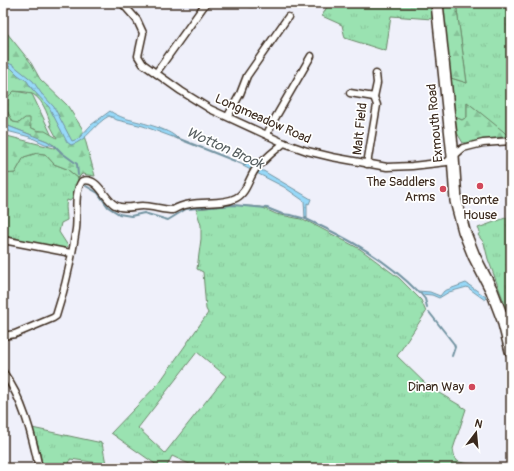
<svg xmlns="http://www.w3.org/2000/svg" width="514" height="471" viewBox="0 0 514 471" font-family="Pangolin,sans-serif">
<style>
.grass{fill:url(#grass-tufts);stroke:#6a8668;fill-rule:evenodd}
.forest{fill:url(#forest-firs);stroke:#6a8668}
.water{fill:url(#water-ripples);stroke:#7293a1}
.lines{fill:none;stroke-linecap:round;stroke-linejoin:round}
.stream{stroke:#7293a1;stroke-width:2}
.minor-casing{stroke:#3b2a1e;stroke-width:9}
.trunk-casing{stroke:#3b2a1e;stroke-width:14}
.minor{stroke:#fff;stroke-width:6}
.trunk{stroke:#fff;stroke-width:11}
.poi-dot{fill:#d1495b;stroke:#fff;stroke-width:1.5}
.labels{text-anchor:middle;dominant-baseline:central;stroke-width:3.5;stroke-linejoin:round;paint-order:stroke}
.street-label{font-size:13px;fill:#3b2a1e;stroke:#fff}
.poi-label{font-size:13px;fill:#3b2a1e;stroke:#fff;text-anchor:end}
.water-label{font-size:14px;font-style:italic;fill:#575f60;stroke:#fff}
</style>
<defs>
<pattern id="grass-tufts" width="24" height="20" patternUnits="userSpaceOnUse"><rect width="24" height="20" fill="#9ae2b1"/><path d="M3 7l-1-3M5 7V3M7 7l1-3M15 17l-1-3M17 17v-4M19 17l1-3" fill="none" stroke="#86c298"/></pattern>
<pattern id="forest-firs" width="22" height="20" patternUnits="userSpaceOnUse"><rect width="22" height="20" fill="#9ae2b1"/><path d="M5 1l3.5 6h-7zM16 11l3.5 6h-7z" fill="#86c298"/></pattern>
<pattern id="water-ripples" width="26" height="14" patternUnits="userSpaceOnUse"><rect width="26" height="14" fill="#97d9f9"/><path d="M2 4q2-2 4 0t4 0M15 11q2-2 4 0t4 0" fill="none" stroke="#83bad5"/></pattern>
</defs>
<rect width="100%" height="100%" fill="#eff0fa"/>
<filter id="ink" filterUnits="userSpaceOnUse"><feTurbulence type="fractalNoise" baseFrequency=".025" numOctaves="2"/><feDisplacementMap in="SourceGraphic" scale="8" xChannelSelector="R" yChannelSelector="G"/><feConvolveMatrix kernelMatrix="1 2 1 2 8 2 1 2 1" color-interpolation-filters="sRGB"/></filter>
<g filter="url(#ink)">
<!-- grass -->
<g class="grass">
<polygon points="329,3 432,3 432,19 391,16 386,51 345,38 342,25 322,16"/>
<polygon points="456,3 511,3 511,136 508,136 467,102 467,117 462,120 455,117 451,78 467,83"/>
<path d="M 14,91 L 32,94 L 52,136 C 45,130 38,132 30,127 L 29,118 L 24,119 L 19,123 L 13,122 L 7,111 L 3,108 L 3,102 Z"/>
<path d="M 37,153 L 45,154 L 54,164 L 67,169 L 78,178 C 77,186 76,195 70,201 L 67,200 C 65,207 67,213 67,220 L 61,223 L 59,232 L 68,246 L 64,249 L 19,241 L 17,238 L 3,236 L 3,174 L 15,173 L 24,157 Z"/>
<path d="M 233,205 L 261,207 L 276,214 L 301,219 L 307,222 L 307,221 L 360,249 L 399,278 L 421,300 L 426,312 L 397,356 L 429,387 L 466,409 L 453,449 L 455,459 L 459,462 L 491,468 L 198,468 L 172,456 L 166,468 L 161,468 L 111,433 L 159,383 L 208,313 L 206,309 L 203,272 L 197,269 L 201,239 L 201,225 L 196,209 ZM 197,352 L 226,376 L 165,453 L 138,428 Z"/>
<polygon points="511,215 511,321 488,259 484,243 478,235 480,232 478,228 508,217"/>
<polygon points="32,428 102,443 106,464 70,459 69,468 43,468 38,445"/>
</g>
<!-- forest -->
<g class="forest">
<polygon points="442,3 456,3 467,83 451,78"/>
<path d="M 3,28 L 31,63 L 40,79 L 67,105 L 82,128 L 95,176 L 82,174 L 78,178 L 67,169 L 54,164 L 45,154 L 37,153 L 24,157 L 15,173 L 3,174 L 3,135 L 54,148 L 57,147 L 47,141 L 3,124 L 3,107 L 7,111 L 13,122 L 19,123 L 25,118 L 30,118 L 30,127 L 38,131 L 45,131 L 57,138 L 50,125 L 51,124 C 47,113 42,97 30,93 C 25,91 19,92 14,91 L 3,102 Z"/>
<polygon points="467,102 503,131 508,136 472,143 463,143 457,133 455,117 462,120 467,117"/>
</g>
<!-- water -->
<g class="water">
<path d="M 3,61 L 13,65 L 33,81 L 41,93 L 54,107 L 72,141 L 78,139 L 91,125 L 110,111 C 114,114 119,116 124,118 C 138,122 169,128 178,139 L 143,126 L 117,120 L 109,116 C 95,123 87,141 71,145 L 67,142 L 49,107 L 32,89 L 27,81 L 18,75 L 10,67 L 3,63 Z"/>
<polygon points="3,124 47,141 55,146 45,144 30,137 3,130"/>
<polygon points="244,163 260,169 311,199 309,204 307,203 307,219 305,218 304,201 284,187 243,166"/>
<polygon points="466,283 486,297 485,300 467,287 449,292 439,298 432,295 421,294 418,291 430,292 440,296 444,291"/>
</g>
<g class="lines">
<!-- stream -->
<g class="stream">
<polyline points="177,138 245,165"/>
<polyline points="55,146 62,153 77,164 78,175"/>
<polyline points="86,186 98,193 108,207 119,214 131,216 144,213 168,220 186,209 233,205 267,208 282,214 291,215 306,219"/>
<path d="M 306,217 L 306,219 C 349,239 385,258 419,293 L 421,293"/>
<polyline points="421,294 425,299 427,307"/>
<polyline points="429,312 454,344 455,347 452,356"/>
</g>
<defs>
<g id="minor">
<polyline points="122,3 137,20 143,33 138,56 143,64 181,91 210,109 284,143 307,151 332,157 387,167 412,166 447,162 463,148 483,143 511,141"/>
<polyline points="251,3 252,3"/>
<polyline points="156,73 206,3"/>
<polyline points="350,93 374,97 377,83 376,74"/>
<polyline points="228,116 240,94 247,76 288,17"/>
<polyline points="267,134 274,120 311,56"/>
<polyline points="367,164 377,105 374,97"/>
<polyline points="3,240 71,253"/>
<path d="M 3,336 L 15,334 L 53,318 L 56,316 C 65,288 72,258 76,229 C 78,215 73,194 82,181 C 98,176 104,199 115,205 C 123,210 134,206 142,206 C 153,206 162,210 173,210 C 192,198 219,207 236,198 C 248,192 249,175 258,166 C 266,158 275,150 284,143"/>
<path d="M 3,372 C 23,399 32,435 39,468"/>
</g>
<polyline id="trunk" points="437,3 453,156 456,201 464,231 474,256 492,291 503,320 511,351"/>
</defs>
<!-- minor casing -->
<use href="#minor" class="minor-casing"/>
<!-- trunk casing -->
<use href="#trunk" class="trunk-casing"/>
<!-- minor -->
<use href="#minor" class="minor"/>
<!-- trunk -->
<use href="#trunk" class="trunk"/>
</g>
</g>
<!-- markers -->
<g class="poi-dot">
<circle cx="480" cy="186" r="4"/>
<circle cx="443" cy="189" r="4"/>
<circle cx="472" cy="387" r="4"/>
</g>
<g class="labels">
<!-- street labels -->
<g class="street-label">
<text transform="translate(263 119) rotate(24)">Longmeadow Road</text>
<text transform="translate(435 123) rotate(-95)">Exmouth Road</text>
<text transform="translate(360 129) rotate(-84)">Malt Field</text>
</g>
<!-- poi labels -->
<g class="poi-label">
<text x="435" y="182">The Saddlers<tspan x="435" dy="15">Arms</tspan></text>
<text x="480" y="200" text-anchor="middle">Bronte<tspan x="480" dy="15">House</tspan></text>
<text x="464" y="387">Dinan Way</text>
</g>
<!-- water labels -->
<g class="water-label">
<text transform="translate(225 148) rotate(24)">Wotton Brook</text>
</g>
</g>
<!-- margin -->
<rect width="514" height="471" fill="none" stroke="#fff" stroke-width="16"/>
<rect x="8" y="8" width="498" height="455" fill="none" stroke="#3b2a1e" stroke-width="1.5" filter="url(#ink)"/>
<!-- north arrow -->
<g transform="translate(476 433) rotate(16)" stroke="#ffffff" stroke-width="3" paint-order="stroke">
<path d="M0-3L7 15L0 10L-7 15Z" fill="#3b2a1e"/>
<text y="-6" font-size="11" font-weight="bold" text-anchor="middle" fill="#3b2a1e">N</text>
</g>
</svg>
